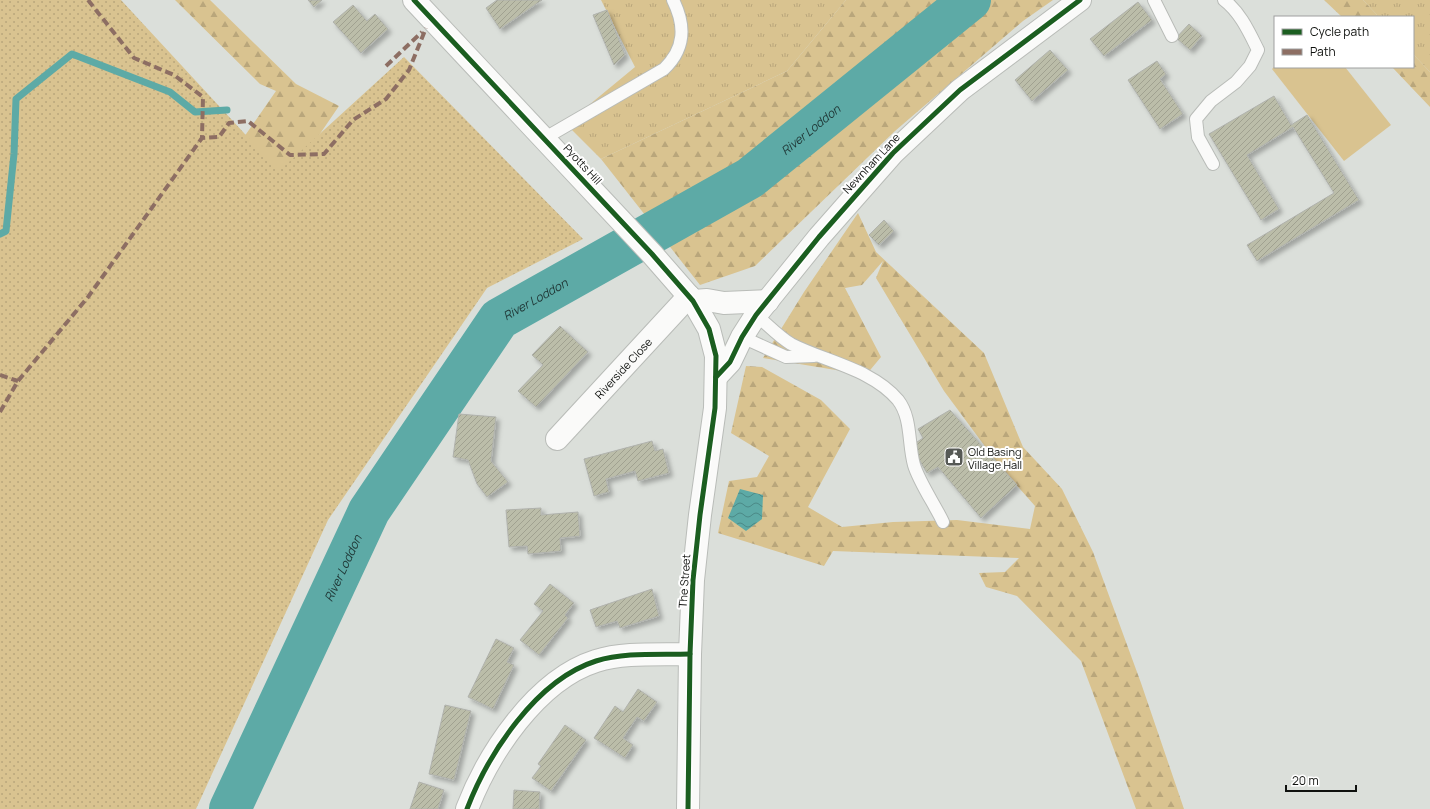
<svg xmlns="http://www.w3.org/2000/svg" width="1430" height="809" viewBox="0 0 1430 809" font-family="Manrope,sans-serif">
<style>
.grass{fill:url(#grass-tufts)}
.forest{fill:url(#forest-firs)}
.park{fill:url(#park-dots)}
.pitch{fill:#d9c390}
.water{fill:url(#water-waves)}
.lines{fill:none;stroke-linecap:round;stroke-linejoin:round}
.stream{stroke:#5daaa6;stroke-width:7}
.river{stroke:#5daaa6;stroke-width:42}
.building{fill:url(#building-hatch);stroke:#b0b2ad;filter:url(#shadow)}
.service-casing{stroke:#b9bcb8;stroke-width:14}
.minor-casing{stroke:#b9bcb8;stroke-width:24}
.tertiary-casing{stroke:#b9bcb8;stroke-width:24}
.service{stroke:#fafaf9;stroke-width:12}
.minor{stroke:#fafaf9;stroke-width:22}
.tertiary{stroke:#fafaf9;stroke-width:22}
.quiet{stroke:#8d6e63;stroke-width:4;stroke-dasharray:8 4;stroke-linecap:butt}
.cycleway-casing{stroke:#fff;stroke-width:8}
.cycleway{stroke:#1b5e20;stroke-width:5}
.labels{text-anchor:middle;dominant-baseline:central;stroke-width:4;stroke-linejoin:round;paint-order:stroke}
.street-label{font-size:11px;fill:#0f110e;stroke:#fff}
.poi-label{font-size:11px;fill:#0f110e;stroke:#fff;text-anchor:start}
.water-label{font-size:12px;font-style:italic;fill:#1f3635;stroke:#fff}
</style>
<defs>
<pattern id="grass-tufts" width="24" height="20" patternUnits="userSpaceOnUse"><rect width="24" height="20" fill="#d9c390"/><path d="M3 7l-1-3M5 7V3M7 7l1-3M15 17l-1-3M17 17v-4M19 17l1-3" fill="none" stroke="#b9a67b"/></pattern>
<pattern id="forest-firs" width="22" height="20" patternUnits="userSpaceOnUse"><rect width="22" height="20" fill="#d9c390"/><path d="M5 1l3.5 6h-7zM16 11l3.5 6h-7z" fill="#b9a67b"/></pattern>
<pattern id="park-dots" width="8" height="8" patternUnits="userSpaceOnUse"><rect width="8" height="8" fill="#d9c390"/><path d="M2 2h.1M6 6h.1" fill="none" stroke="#b9a67b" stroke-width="1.8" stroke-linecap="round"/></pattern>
<pattern id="water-waves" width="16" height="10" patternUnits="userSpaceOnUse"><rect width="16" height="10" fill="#5daaa6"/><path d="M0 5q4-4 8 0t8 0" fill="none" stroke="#4b8986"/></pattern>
<pattern id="building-hatch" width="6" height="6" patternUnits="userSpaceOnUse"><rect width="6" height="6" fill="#bbbda9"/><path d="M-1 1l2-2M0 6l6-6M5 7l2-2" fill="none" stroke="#a0a190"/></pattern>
<filter id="shadow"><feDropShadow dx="3.5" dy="3.5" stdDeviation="2" flood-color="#0004"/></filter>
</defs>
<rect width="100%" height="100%" fill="#dbdfda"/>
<!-- grass -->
<g class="grass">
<polygon points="601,0 846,0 787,71 601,159 566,124 635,67"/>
<polygon points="1363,0 1430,0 1430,72 1413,54 1413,17 1379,17"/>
</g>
<!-- forest -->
<g class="forest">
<polygon points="175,0 210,0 296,84 339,106 173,349 119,317 276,91 260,84"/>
<polygon points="846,0 1053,0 1023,21 895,131 755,266 700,285 601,159 787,71"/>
<polygon points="1324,0 1363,0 1379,17 1342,17"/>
<polygon points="1413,54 1430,72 1430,107 1392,67 1413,67"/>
<polygon points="858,213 876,252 984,353 1023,447 1062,489 1093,552 1141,683 1184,809 1136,809 1081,661 1017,596 986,587 979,573 1005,572 1019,558 833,551 824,566 718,533 729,481 757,477 769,456 731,433 746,366 762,367 821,400 850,429 808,507 842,527 893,522 957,520 1030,529 1035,506 998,464 944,391 876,278 883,261 862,285 845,288 881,357 866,375 763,358 804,292"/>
</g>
<!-- park -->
<polygon class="park" points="0,0 121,0 279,171 404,57 583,239 487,288 328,520 196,809 0,809"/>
<!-- pitch -->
<polygon class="pitch" points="1275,66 1345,67 1391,125 1344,161 1272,69"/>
<!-- water -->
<polygon class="water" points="740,489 763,495 762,519 746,531 728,518"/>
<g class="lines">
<!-- stream -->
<polyline class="stream" points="0,234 6,231 14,154 16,99 72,54 170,92 195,112 227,110"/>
<!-- river -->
<path class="river" id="s1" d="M 230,809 L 369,511 L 499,319 L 750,178 L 970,0"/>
</g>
<!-- building -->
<g class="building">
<polygon points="308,0 322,0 314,7"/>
<polygon points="497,0 542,0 500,29 486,8"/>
<polygon points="1138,2 1152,20 1104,56 1090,39"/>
<polygon points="353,5 367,21 375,14 388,29 361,53 333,22"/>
<polygon points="607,10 625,55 614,65 593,15"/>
<polygon points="1189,24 1202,36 1190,50 1176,38"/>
<polygon points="1050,50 1068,70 1032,101 1015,80"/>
<polygon points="1157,61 1166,74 1160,79 1183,114 1160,129 1128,80"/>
<polygon points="1274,96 1291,125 1307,115 1359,200 1257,261 1247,245 1334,193 1293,127 1247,155 1279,209 1261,220 1209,134"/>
<polygon points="884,220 894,231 879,245 869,235"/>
<polygon points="560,326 588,352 536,407 518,391 543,365 532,355"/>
<polygon points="950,410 1017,485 981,518 938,467 927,473 911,446 923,438 918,429"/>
<polygon points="459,414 496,417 491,461 508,482 487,497 477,484 468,460 453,457"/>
<polygon points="652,441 655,451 663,449 669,473 638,481 635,471 606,479 609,492 594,496 584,459"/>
<polygon points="541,508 541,515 578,512 580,536 560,538 561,551 528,554 527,546 509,547 506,510"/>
<polygon points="550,584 574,603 565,615 568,618 539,655 520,640 543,611 534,604"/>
<polygon points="652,589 659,616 620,628 617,621 596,627 590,610"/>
<polygon points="496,639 514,648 507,662 514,665 493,709 468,697"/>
<polygon points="638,689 657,702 644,721 637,717 623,738 633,745 625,758 594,738 615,706 623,712"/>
<polygon points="445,705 471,711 454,780 429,774"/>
<polygon points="565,725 586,740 551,791 532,778 541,766 538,764"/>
<polygon points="419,782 444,790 438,809 410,809"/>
<polygon points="514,790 540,792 539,809 513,809"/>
</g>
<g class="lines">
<defs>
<g id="service">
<polyline points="1154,0 1172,36"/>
<path d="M 545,138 L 664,69 C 685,49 686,26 673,0"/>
<path d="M 1213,164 L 1198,137 L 1196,119 L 1211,101 L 1236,82 L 1250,66 L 1258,50 C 1249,32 1240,12 1224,0"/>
<path d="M 756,315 C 767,324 779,337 791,344 C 826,362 872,369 898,400 C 912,418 908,444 914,465 C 919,482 935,505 943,522"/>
<polyline points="742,337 786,357 814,356"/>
</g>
<g id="minor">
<polyline points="414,0 652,254 693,301 709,329 716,356 715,408 700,515 693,580 690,654 688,809"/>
<path id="s2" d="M 557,439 L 689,296"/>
<path d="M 467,809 C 488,754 536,680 596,661 C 625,652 659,655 690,654"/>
</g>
<g id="tertiary">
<polyline points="693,301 707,300 724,303 768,301"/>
<polyline points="716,377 730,362 742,337 756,315 819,237 893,153 960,90 1080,0"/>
</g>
</defs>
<!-- service casing -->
<use href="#service" class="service-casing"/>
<!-- minor casing -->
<use href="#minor" class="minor-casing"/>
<!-- tertiary casing -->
<use href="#tertiary" class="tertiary-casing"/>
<!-- service -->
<use href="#service" class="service"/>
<!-- minor -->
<use href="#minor" class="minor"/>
<!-- tertiary -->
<use href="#tertiary" class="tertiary"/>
<!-- quiet -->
<g class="quiet">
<polyline points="88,0 134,58 174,75 203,97 202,138"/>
<polyline points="386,66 422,32"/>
<polyline points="0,375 18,381"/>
<polyline points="0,412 18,381 88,297 202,138 219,137 229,123 248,121 290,155 324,154 353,120 386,99 409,70 426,28"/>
</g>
<defs>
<g id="cycleway">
<polyline points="414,0 652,254 693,301 709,329 716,356 715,408 700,515 693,580 690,654 688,809"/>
<polyline points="716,377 730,362 742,337 756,315 819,237 893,153 960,90 1080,0"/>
<path d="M 467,809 C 488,754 536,680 596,661 C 625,652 659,655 690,654"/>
</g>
</defs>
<!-- cycleway casing -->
<use href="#cycleway" class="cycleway-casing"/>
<!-- cycleway -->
<use href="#cycleway" class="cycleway"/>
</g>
<!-- icons -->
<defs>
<symbol id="civic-square" viewBox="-11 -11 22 22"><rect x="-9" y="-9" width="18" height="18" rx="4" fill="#565955" stroke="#fff"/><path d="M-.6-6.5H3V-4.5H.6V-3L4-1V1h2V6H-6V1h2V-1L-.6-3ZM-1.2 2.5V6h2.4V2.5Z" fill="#fff"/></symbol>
</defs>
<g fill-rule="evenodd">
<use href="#civic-square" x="943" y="446" width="22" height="22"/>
</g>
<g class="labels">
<!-- street labels -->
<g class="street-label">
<text transform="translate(871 163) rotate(-47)">Newnham Lane</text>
<text transform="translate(583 164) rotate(47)">Pyotts Hill</text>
<text stroke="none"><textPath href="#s2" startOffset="97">Riverside Close</textPath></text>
<text transform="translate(684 581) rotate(-86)">The Street</text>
</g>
<!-- poi labels -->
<g class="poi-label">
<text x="968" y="451">Old Basing<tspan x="968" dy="13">Village Hall</tspan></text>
</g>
<!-- water labels -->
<g class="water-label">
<text stroke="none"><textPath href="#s1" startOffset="926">River Loddon</textPath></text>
<text stroke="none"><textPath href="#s1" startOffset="602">River Loddon</textPath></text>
<text stroke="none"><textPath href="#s1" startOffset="266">River Loddon</textPath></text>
</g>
</g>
<!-- legend -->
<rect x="1274" y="16" width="140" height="52" fill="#ffffff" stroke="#9fa09f"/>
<rect x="1282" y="29" width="20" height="6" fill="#1b5e20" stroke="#9fa09f"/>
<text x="1310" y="36" font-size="12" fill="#0f110e">Cycle path</text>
<rect x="1282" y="49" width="20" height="6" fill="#8d6e63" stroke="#9fa09f"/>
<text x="1310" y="56" font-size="12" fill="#0f110e">Path</text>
<!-- scale -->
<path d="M1286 785v6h70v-6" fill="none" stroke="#0f110e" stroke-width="2"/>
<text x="1292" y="785" font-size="12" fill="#0f110e" stroke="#ffffff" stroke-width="3" paint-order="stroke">20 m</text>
</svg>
